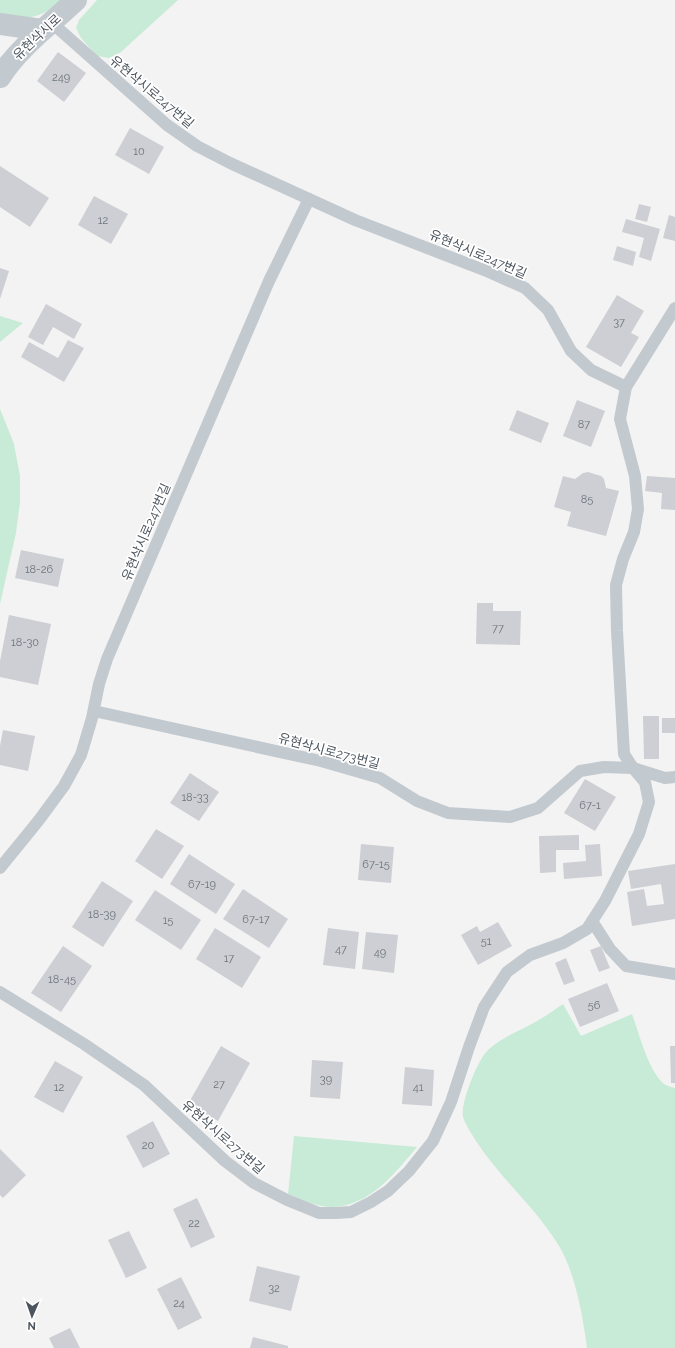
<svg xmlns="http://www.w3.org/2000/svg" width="675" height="1348" viewBox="0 0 675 1348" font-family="Raleway,'Noto Sans KR',sans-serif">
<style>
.green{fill:#c7ebd6}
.building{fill:#cdcfd4}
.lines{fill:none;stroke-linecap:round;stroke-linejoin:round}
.lane{stroke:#c2c9cf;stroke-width:12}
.street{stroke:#c2c9cf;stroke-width:22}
.labels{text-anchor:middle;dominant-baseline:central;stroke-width:3.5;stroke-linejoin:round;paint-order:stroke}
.number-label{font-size:11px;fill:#6c747c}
.street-label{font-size:13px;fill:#4c555e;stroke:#fff}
</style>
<rect width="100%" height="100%" fill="#f4f3f3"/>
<!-- green -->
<g class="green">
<path d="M 0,0 L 61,0 C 40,20 28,19 0,16 Z"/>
<polygon points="97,0 178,0 121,52 109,58 97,56 81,38 76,28 79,20"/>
<polygon points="0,316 23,323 0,342"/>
<polygon points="0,409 14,444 20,476 20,502 16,533 0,604"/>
<path d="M 563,1004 L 581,1036 L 632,1014 C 639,1033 648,1070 664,1084 C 667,1086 671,1087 675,1088 L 675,1348 L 587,1348 C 583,1317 575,1272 559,1246 C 537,1209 502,1180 478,1144 C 473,1136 466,1126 463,1117 C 460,1105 476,1065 484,1055 C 494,1040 522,1030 537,1021 C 546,1016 554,1010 563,1004 Z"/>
<path d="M 294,1136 L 417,1147 C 395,1173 370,1206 332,1207 C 317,1207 302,1200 288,1194 Z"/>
</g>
<!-- building -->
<g class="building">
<polygon points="58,52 86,73 64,102 37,81"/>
<polygon points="130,128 164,147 149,174 115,155"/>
<polygon points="0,166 49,198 30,227 0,207"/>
<polygon points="94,196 128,214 111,244 78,225"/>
<polygon points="639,204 651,207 647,222 635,219"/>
<polygon points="669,215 675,217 675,241 663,238"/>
<polygon points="626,219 660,229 651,261 639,257 644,238 622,232"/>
<polygon points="617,246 636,252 633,266 613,260"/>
<polygon points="0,268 9,271 0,299"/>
<polygon points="617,295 644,311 631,333 639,337 621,367 586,347"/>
<polygon points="46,304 82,324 74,339 53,327 43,345 28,337"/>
<polygon points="68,340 84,348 64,382 21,357 29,342 58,358"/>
<polygon points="577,400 605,411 591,447 563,436"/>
<polygon points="517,410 549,423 541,443 509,430"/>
<polygon points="588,472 601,476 604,479 606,488 619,491 606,536 567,526 571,512 554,507 563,476 575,479 583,473"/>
<polygon points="647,476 675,478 675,510 661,509 662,493 645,491"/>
<polygon points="21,550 64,559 58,587 15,578"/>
<polygon points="477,603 493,603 493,611 521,611 520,645 476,644"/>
<polygon points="9,615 51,624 38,685 0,677 0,661"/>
<polygon points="643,716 659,716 659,759 644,759"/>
<rect x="662" y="718" width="13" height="15"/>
<polygon points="3,730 35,736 28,771 0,765 0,746"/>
<polygon points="190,773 219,792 199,821 170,803"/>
<polygon points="585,779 616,797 595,831 564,813"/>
<polygon points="156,829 184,846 162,879 135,861"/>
<polygon points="579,835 579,850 556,850 556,872 540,873 539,836"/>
<polygon points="361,844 394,847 391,883 358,880"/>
<polygon points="600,844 602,876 564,879 563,863 586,861 585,845"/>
<polygon points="189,854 235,884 216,914 170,884"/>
<polygon points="675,864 675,919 632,926 627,892 644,889 647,906 664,904 661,884 631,889 628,871"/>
<polygon points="102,881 133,901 103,947 72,927"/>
<polygon points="243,889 288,919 269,948 223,919"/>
<polygon points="155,890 201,920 181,950 135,920"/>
<polygon points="498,922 512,946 478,965 461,935 477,926 480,932"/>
<polygon points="215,928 261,957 242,988 196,959"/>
<polygon points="328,928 359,932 355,969 323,965"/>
<polygon points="366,932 398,935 394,973 362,969"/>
<polygon points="63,946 92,966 61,1012 31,993"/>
<polygon points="601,946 610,968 599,972 590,950"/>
<polygon points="566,958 575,981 564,985 555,963"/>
<polygon points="607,983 619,1011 580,1027 568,999"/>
<polygon points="221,1046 250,1063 218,1121 188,1104"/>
<polygon points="670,1046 675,1046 675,1083 671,1083"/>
<polygon points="312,1060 343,1062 340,1099 310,1097"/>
<polygon points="55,1061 83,1077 63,1113 34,1097"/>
<polygon points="405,1067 434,1070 432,1106 402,1104"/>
<polygon points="153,1121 170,1154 143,1168 126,1136"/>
<polygon points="0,1149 26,1175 3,1198 0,1195"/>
<polygon points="197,1198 215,1237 191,1248 173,1209"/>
<polygon points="129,1231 147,1268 126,1278 108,1240"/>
<polygon points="257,1266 300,1276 291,1311 249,1301"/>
<polygon points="181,1277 202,1318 178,1330 157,1289"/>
<polygon points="70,1328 80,1348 54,1348 49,1338"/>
<polygon points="253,1337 288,1346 288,1348 250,1348"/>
</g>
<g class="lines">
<!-- lane -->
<g class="lane">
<polyline points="52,23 167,125 197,146 230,163 355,220 489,272 525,288 548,310 571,351 591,370 626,387"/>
<polyline points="94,711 321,761 380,778 417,801 448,813 510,817 538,808 580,771 604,767 633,768 665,778 675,777"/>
<polyline points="0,868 39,820 64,786 81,755 92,718 99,684 107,659 269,281 309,199"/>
<polyline points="592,921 610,949 626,966 675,974"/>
<polyline points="0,992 84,1044 144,1085 225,1161 254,1183 287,1200 319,1213 336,1213 351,1212 371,1202 388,1191 409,1171 433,1141 451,1102 469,1047 484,1007 507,972 530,955 563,943 587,929 605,901 639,834 649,802 645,782 633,768 624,754 617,631 616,585 623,559 634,532 638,509 635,476 620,419 626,387 675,308"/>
</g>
<!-- street -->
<g class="street">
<polyline points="0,24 42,30"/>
<path d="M 0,77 C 19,47 51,24 76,0"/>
</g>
</g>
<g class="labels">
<!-- number labels -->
<g class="number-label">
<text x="61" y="77">249</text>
<text x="139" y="151">10</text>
<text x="103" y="220">12</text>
<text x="619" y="322">37</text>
<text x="584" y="424">87</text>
<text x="587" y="499">85</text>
<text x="39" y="569">18-26</text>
<text x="498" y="628">77</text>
<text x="25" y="642">18-30</text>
<text x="195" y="797">18-33</text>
<text x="590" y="805">67-1</text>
<text x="376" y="864">67-15</text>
<text x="202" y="884">67-19</text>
<text x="102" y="914">18-39</text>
<text x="256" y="919">67-17</text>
<text x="168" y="920">15</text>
<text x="486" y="941">51</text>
<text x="341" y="949">47</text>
<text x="380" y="952">49</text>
<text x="229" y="958">17</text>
<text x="62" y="979">18-45</text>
<text x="594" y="1005">56</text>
<text x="326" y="1079">39</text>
<text x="219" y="1084">27</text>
<text x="59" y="1087">12</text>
<text x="418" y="1087">41</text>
<text x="148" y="1145">20</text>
<text x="194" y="1223">22</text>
<text x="274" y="1288">32</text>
<text x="179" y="1303">24</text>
</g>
<!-- street labels -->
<g class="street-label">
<text transform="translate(37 37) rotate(-43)">유현삭시로</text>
<text transform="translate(152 92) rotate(40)">유현삭시로247번길</text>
<text transform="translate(478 254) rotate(23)">유현삭시로247번길</text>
<text transform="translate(146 532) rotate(-67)">유현삭시로247번길</text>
<text transform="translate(329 751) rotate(15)">유현삭시로273번길</text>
<text transform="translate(223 1137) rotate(41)">유현삭시로273번길</text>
</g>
</g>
<!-- north arrow -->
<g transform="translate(32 1316) rotate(182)" stroke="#ffffff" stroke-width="3" paint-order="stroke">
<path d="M0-3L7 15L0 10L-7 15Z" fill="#4c555e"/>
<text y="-6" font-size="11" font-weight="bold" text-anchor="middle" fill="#4c555e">N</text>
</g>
</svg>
